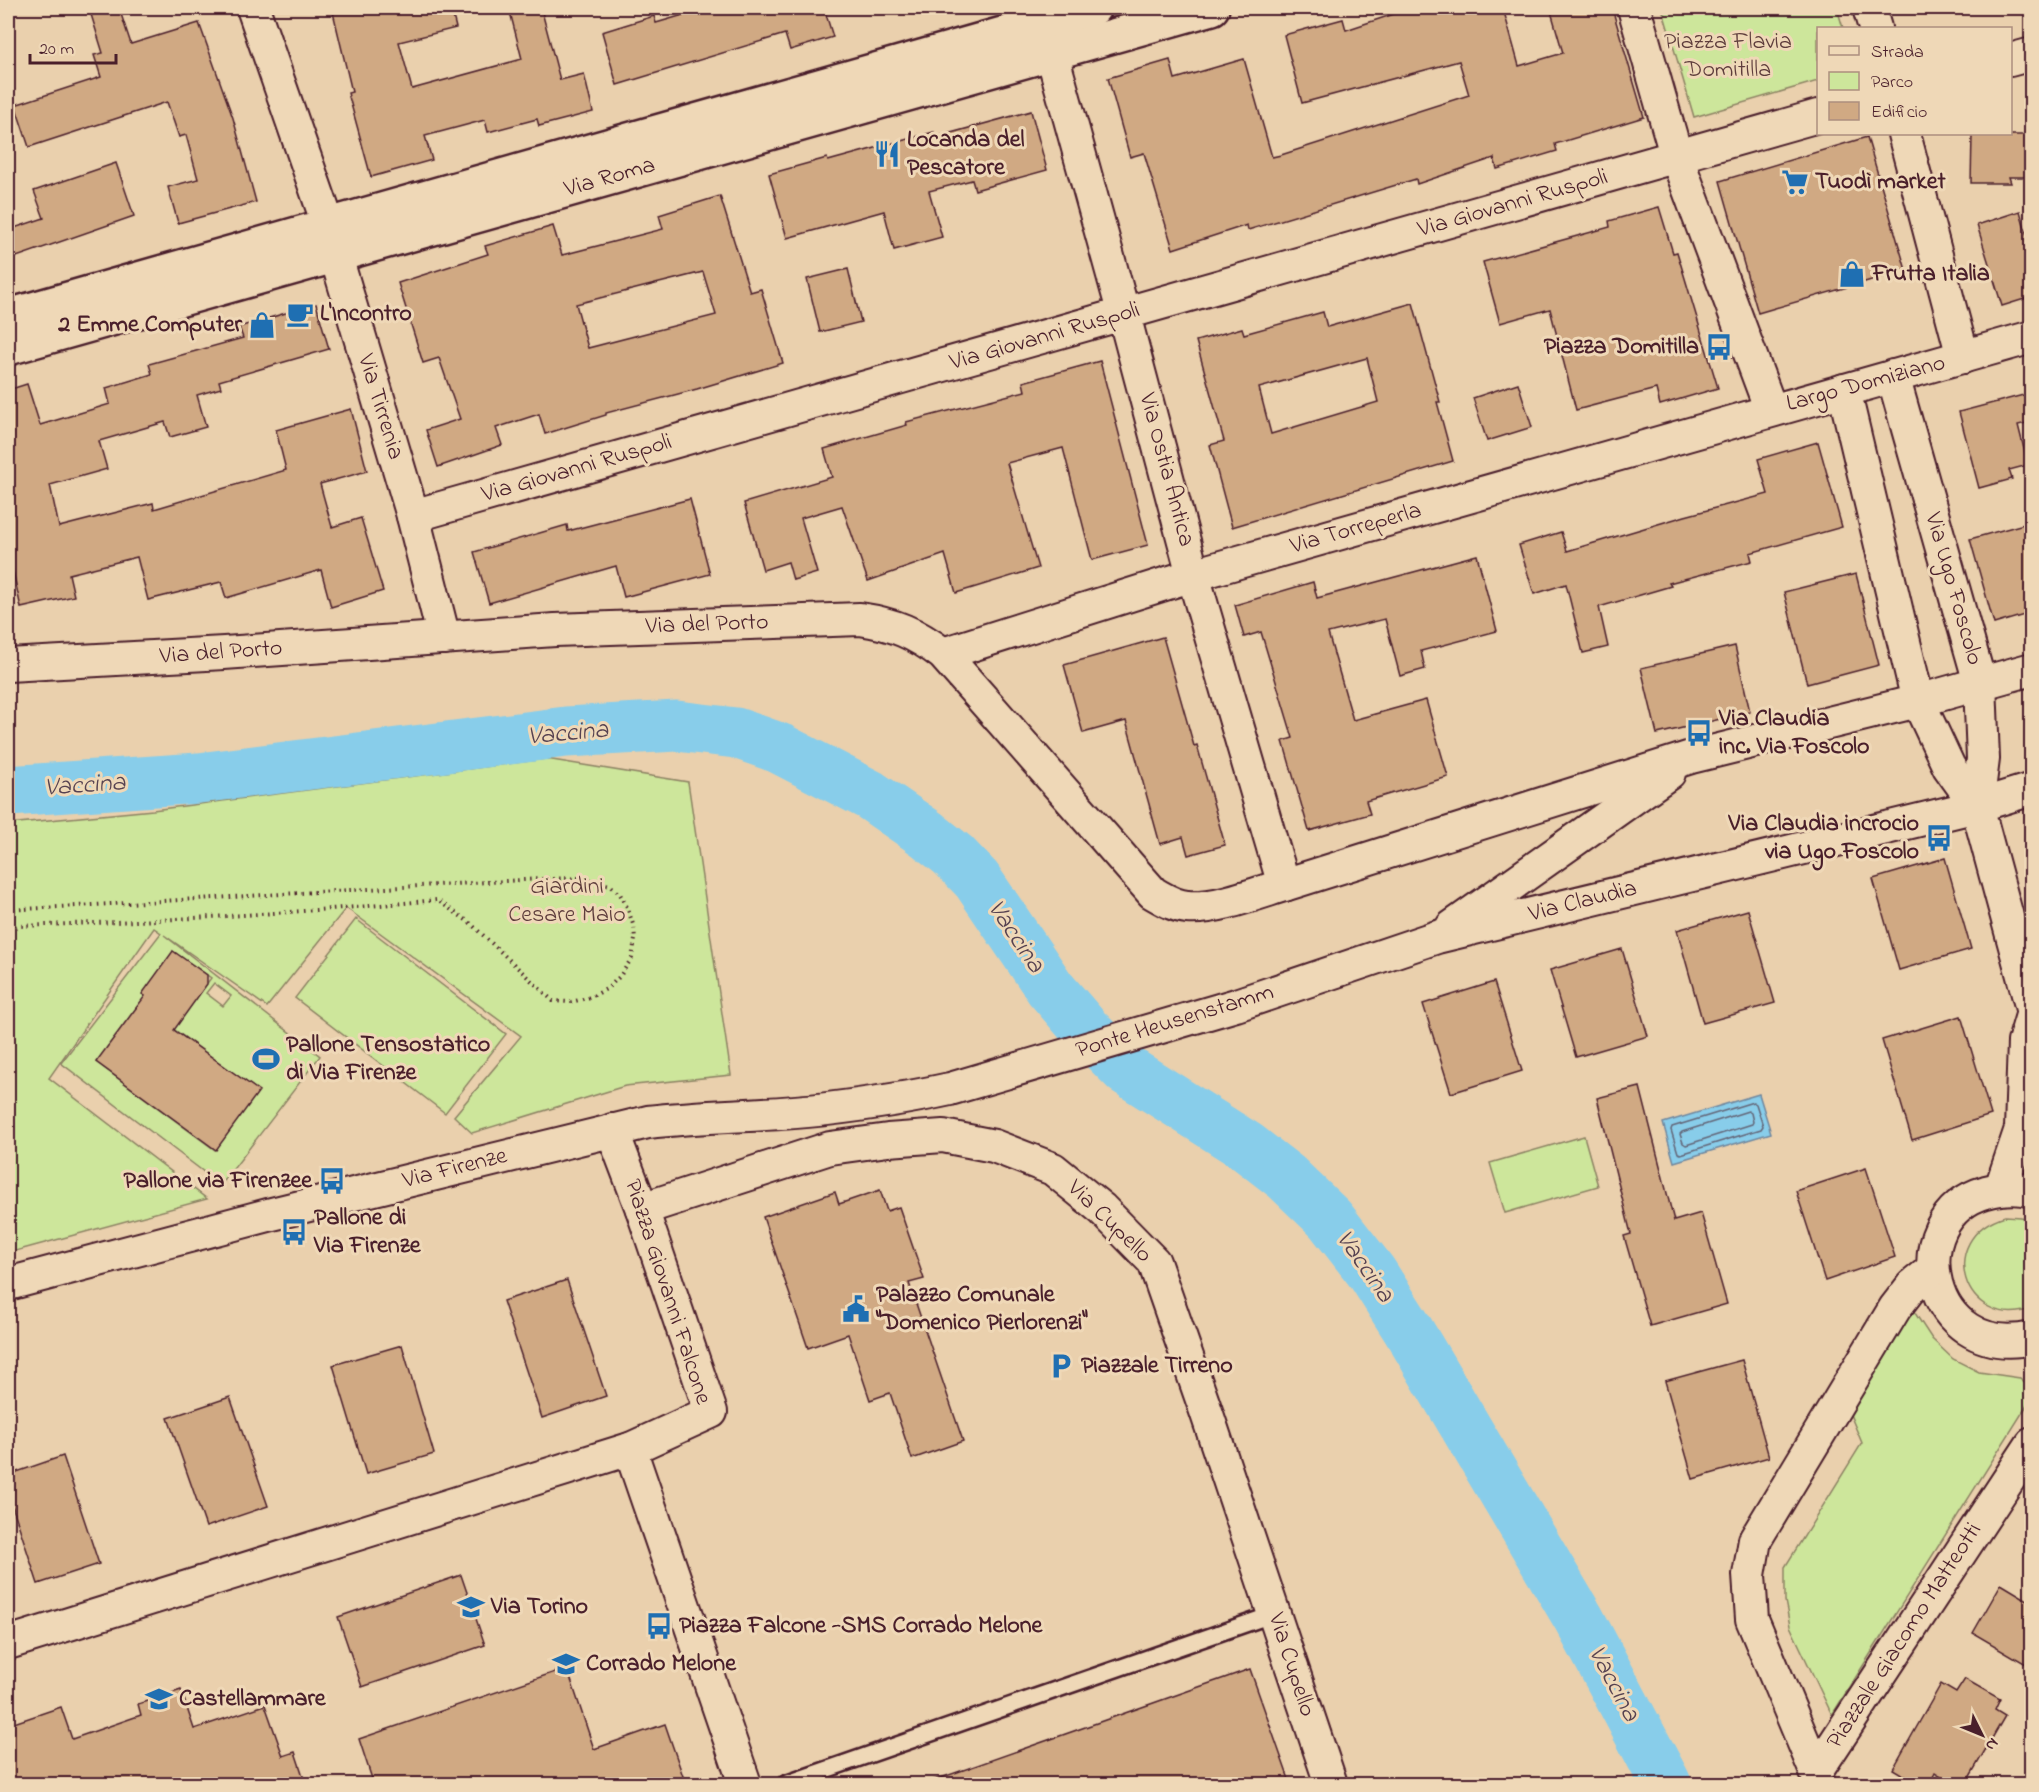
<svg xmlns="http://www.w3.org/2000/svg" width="2039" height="1792" viewBox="0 0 2039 1792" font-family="'Indie Flower',sans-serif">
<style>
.green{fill:#cde69b;stroke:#8c8263;stroke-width:1.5;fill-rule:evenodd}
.water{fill:#88cdea;stroke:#6f879e;stroke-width:1.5}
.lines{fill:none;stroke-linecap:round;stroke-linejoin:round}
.shore{stroke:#636577;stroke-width:1.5}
.river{stroke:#88cdea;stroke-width:51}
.building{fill:#d0a983;stroke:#4a1f2b;stroke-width:1.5;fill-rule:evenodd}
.lane-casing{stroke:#4a1f2b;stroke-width:20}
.street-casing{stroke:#4a1f2b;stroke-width:36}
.secondary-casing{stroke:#4a1f2b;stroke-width:38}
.path{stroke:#4a1f2b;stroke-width:4;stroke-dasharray:1.5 4.5;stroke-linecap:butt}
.lane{stroke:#efd8b7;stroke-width:15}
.street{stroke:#efd8b7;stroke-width:32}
.secondary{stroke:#efd8b7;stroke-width:33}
.labels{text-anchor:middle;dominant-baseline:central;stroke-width:6;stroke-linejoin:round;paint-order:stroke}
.park-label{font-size:24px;fill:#5e3d3c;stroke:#efd8b7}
.poi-label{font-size:24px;font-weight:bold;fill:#4a1f2b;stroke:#efd8b7;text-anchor:start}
.street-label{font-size:24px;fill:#4a1f2b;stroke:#efd8b7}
.water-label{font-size:26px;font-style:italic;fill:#564251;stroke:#efd8b7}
</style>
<rect width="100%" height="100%" fill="#ead0ad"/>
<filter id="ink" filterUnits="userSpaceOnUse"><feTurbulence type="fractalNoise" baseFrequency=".0167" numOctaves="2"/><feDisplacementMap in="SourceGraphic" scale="12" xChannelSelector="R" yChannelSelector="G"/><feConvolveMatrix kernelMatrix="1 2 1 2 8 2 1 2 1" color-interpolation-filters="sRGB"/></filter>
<g filter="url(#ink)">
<!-- green -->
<g class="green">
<polygon points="1662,8 1837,8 1843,28 1818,28 1818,81 1694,117"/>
<path d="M 546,759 L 688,782 L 731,1075 L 625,1086 L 472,1133 L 454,1116 L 521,1036 L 346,908 L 267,1007 L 164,935 L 320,1056 L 221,1185 L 61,1063 L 161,933 L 154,928 L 49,1078 L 207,1199 L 8,1253 L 8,824 L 153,810 ZM 173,951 L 211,978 L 180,1021 ZM 214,983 L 231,996 L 223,1006 L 206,993 ZM 139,1004 L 258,1091 L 215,1150 L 96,1062 Z"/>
<polygon points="356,919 506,1034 445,1113 295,998"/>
<polygon points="1584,1136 1598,1186 1505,1213 1490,1163"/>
<path d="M 2005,1216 L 2021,1217 L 2031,1220 L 2031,1309 C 1964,1331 1933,1238 2005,1216 Z"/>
<polygon points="1913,1310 1932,1339 1953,1359 1979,1372 2020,1378 2031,1388 2031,1399 1832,1715 1790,1626 1785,1601 1785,1567 1862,1443 1849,1412"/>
</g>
<!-- water -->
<polygon class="water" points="1759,1094 1771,1133 1674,1162 1663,1123"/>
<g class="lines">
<!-- shore -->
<g class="shore">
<polygon points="1753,1102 1756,1104 1763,1126 1761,1129 1681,1154 1678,1153 1671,1130 1672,1127"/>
<polygon points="1748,1111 1751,1113 1753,1122 1752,1124 1686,1145 1683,1143 1680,1134 1682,1132"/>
</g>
<!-- river -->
<polyline class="river" points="8,791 199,778 566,732 677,726 736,733 779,748 870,795 927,834 953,855 977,880 1050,988 1086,1030 1126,1070 1246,1146 1286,1177 1330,1219 1372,1273 1407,1328 1579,1619 1666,1784"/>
</g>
<!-- building -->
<g class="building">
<polygon points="89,8 119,8 131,44 199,23 233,118 256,202 178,223 168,187 198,179 186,135 179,137 167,102 29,147 15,105 101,77 94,55 103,53"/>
<polygon points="332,8 451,8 456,28 399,42 412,89 522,59 509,8 541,8 560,80 584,74 593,112 539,126 537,119 488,132 485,120 425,136 432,160 371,177 348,93 352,92"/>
<polygon points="707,8 824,8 833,37 790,50 785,34 617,85 602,32 654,16 656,23"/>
<polygon points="1412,8 1503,8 1519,66 1563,53 1550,8 1612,8 1644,117 1555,144 1557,151 1497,169 1494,158 1417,184 1416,179 1248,230 1247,225 1173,249 1144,153 1130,157 1108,78 1170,60 1175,79 1244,59 1272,157 1281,155 1469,95 1459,61 1302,103 1284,35 1343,19 1346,30"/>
<polygon points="1031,111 1047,170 975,190 972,180 929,191 942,237 894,250 884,211 787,238 769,174 827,158 828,161 934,132 936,137"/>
<polygon points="1972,135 2031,135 2031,177 2009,177 2011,183 1971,183"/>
<polygon points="1867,137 1906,270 1758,313 1720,181"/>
<polygon points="116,163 134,216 8,260 8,230 44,218 34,191"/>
<path d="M 720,196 L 750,292 L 761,289 L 783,363 L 697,389 L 606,413 L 606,415 L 545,434 L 539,414 L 496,428 L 502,445 L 438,467 L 426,430 L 460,419 L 439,358 L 423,363 L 398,283 L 488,254 L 485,246 L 553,226 L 562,255 L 663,229 L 659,215 ZM 703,272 L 716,315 L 588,348 L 576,304 Z"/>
<polygon points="1659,207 1673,253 1677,252 1718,388 1660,405 1656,389 1576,410 1550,309 1500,323 1483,262 1610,227 1609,221"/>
<polygon points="2020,211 2031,249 2031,297 2002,306 1977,225"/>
<polygon points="848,269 861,322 820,332 807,279"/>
<path d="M 1413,303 L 1440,402 L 1437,402 L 1453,461 L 1232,527 L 1210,445 L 1224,441 L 1196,341 L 1242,328 L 1244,334 L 1323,312 L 1327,327 ZM 1367,358 L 1378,402 L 1271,434 L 1259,388 Z"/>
<polygon points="316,304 329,349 219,381 221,388 197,395 206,427 170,437 165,422 99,441 107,469 50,485 59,527 153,503 154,509 286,470 276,430 351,409 367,471 320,484 332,527 361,518 383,591 331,607 321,570 226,598 221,582 148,600 137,557 69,574 74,596 21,608 8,548 8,390 27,384 40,425 110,404 106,388 152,374 149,364 243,338 239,327"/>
<polygon points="1100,361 1148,545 1092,560 1063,448 1007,463 1038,568 956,593 945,554 868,581 842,506 801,518 817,573 793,580 788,562 763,570 744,503 832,477 824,449 907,425 906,422 1025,391 1023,382"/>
<polygon points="1518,383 1532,427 1487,441 1473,398"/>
<polygon points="2031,393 2031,422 2018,425 2028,465 2009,470 2012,479 1979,488 1959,412"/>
<polygon points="1818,442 1842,527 1750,553 1752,561 1669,583 1671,586 1599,607 1608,647 1583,653 1566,584 1534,594 1519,545 1561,532 1567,551 1685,516 1768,494 1758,459"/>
<polygon points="690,499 710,574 624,597 616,566 489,603 474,552 567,525 568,531"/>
<polygon points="2031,522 2031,613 1994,624 1970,539"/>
<polygon points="1477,555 1497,631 1421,651 1425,669 1400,676 1385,619 1328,633 1353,720 1426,700 1448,777 1366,801 1370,814 1309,831 1283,741 1293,738 1261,632 1244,637 1235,605 1313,582 1317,598"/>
<polygon points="1856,574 1879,665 1807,684 1784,592"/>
<polygon points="1163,637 1194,746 1197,745 1225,845 1188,855 1183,837 1160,844 1126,721 1083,733 1064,665"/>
<polygon points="1735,646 1750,712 1657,734 1641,668"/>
<polygon points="1945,858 1971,949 1899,970 1873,879"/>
<polygon points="1748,910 1775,1003 1703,1023 1677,930"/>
<polygon points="1622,949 1648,1036 1576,1057 1550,970"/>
<polygon points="173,951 207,975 207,984 174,1030 259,1091 216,1150 96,1062 145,996 142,994"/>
<polygon points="1494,982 1522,1071 1451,1093 1423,1004"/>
<polygon points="1961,1016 1991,1115 1912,1140 1882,1040"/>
<polygon points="1640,1087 1674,1221 1701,1213 1727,1304 1650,1326 1624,1236 1631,1234 1597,1098"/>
<polygon points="1866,1168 1895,1257 1825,1281 1796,1191"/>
<polygon points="880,1190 887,1211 899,1207 924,1279 909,1283 963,1441 912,1459 890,1393 870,1400 848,1334 808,1348 763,1217 835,1192 839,1204"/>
<polygon points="567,1280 606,1396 542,1418 503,1301"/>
<polygon points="402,1345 434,1454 366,1474 333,1365"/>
<polygon points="1742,1360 1769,1457 1693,1479 1665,1381"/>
<polygon points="230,1397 268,1506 206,1527 168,1418"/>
<polygon points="63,1456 99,1564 38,1584 8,1493 8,1475"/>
<polygon points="461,1575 485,1645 362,1687 338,1617"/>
<polygon points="2001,1584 2031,1602 2031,1667 1973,1633"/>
<polygon points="567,1668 594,1749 665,1724 686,1785 374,1785 359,1739"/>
<polygon points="1250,1669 1291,1785 933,1785 932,1781"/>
<polygon points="1965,1679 2000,1699 1995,1710 2005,1716 1965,1785 1954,1785 1935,1773 1929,1785 1920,1785 1893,1769 1941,1684 1956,1693"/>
<polygon points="181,1690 194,1729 265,1705 283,1756 295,1752 306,1785 11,1785 8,1774 8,1725 61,1707 72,1739 141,1715 138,1704"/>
</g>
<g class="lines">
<defs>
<polyline id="lane" points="785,1784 1274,1614"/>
<g id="street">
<polyline points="253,8 328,224 334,255 340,270 413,516 444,638"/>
<polyline points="1032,8 1040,23 1052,54 1124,315 1193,575 1284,885"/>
<polyline points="1634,8 1677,158 1771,410"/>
<polyline points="1869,8 1875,28"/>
<polyline points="2010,60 2032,54"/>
<polyline points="1904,134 1963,357"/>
<polyline points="1893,376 1980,683 1983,759 1977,806 2032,1009"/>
<polyline points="1844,390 1918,701 1949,767 1977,806"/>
<polyline points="413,516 1818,116"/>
<polyline points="943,654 1193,575 2032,337"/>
<path d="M 8,665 L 224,653 L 555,630 L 860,619 C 894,624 915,633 943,654 L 1153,893 C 1164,899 1174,906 1187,907 C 1213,910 1258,893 1284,885 L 1691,757 L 1918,701 L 2032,669"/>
<polyline points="1452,927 1669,773"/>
<polyline points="2001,1188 2021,1129 2024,1042 2032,1015"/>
<path d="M 2032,1191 C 2016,1186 2001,1188 1986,1192 C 1897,1218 1927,1362 2032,1338"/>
<polyline points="642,1209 830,1148 888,1140 943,1136 994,1146 1053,1169 1102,1209 1154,1262 1207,1414 1331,1784"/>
<polyline points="1933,1269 1912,1286 1895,1308 1755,1540 1749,1575 1752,1619 1816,1772 2032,1444"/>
<path d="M 8,1284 L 272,1214 L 648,1122 C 708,1115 768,1116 827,1109 C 869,1104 909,1098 950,1089 L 1236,1005 L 1437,937 L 1977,806 L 2032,789"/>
<polyline points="630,1449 745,1784"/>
<polyline points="8,1643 630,1449 711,1412 642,1209 612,1130"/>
</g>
<g id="secondary">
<polyline points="8,316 1094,8"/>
<polyline points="8,348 1212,8"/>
</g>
</defs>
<!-- lane casing -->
<use href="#lane" class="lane-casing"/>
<!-- street casing -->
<use href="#street" class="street-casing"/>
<!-- secondary casing -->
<use href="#secondary" class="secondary-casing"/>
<!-- path -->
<path class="path" d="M 8,910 L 540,879 L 579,878 L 610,885 L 620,894 L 627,907 L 634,927 L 635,939 L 632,958 L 620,976 L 608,988 L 591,997 L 571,1002 L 553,1001 L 469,922 L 437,900 C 298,913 158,921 18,926 L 8,929"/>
<!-- lane -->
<use href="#lane" class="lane"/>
<!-- street -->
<use href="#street" class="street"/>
<!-- secondary -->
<use href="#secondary" class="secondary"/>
</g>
</g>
<!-- icons -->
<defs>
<symbol id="restaurant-bare" viewBox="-9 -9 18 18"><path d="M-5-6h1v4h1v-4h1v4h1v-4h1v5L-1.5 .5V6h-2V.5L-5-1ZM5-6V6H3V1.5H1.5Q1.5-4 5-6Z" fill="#1f6fb2" stroke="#efd8b7" stroke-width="2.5" paint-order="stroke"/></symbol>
<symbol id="supermarket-bare" viewBox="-9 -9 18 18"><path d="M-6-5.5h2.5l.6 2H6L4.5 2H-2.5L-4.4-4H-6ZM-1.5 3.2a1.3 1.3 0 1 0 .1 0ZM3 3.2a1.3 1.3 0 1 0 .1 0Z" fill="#1f6fb2" stroke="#efd8b7" stroke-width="2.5" paint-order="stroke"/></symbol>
<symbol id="shop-bare" viewBox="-9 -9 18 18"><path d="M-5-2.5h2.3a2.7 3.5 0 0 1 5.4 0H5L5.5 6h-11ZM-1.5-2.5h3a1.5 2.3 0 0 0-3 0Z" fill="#1f6fb2" stroke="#efd8b7" stroke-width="2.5" paint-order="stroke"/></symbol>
<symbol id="cafe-bare" viewBox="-9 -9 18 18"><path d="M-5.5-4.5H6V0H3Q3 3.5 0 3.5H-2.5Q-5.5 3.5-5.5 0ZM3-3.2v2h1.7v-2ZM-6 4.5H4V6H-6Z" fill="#1f6fb2" stroke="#efd8b7" stroke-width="2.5" paint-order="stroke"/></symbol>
<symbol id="bus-bare" viewBox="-9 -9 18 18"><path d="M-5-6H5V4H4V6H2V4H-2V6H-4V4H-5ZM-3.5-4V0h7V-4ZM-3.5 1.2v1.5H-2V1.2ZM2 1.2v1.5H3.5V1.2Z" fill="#1f6fb2" stroke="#efd8b7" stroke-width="2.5" paint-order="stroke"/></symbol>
<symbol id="stadium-bare" viewBox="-9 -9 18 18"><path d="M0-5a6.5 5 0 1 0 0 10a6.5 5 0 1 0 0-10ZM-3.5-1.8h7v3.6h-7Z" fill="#1f6fb2" stroke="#efd8b7" stroke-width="2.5" paint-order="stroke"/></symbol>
<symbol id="civic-bare" viewBox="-9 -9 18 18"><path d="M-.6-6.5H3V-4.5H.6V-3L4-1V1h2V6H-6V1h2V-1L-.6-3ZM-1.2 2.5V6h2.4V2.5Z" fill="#1f6fb2" stroke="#efd8b7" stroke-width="2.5" paint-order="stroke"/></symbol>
<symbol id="parking-bare" viewBox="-9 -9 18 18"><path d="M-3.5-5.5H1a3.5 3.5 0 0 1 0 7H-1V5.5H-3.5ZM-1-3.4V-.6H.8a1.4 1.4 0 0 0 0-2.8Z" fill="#1f6fb2" stroke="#efd8b7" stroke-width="2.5" paint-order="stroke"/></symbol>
<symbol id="school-bare" viewBox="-9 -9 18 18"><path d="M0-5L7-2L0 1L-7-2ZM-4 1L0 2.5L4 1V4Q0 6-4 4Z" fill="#1f6fb2" stroke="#efd8b7" stroke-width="2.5" paint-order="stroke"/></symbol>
<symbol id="university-bare" viewBox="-9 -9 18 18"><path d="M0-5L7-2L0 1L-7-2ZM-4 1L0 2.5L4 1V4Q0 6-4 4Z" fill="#1f6fb2" stroke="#efd8b7" stroke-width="2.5" paint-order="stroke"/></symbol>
</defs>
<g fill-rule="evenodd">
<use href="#restaurant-bare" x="868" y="135" width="38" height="38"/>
<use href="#supermarket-bare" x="1776" y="163" width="38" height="38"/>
<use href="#shop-bare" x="1833" y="255" width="38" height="38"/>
<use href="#cafe-bare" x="281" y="295" width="38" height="38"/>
<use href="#shop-bare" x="243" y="306" width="38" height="38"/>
<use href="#bus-bare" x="1700" y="328" width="38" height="38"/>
<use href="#bus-bare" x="1680" y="714" width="38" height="38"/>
<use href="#bus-bare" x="1920" y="819" width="38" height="38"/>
<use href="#stadium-bare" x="247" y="1040" width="38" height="38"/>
<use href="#bus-bare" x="313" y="1162" width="38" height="38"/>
<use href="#bus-bare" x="275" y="1213" width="38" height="38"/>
<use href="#civic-bare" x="837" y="1290" width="38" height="38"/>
<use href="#parking-bare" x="1042" y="1347" width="38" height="38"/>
<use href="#school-bare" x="452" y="1588" width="38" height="38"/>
<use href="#bus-bare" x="640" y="1607" width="38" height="38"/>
<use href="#university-bare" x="547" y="1645" width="38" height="38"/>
<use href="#school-bare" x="140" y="1680" width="38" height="38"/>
</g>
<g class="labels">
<!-- park labels -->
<g class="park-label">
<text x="1728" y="42">Piazza Flavia<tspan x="1728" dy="28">Domitilla</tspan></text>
<text x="567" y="887">Giardini<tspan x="567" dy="28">Cesare Maio</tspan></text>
</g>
<!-- poi labels -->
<g class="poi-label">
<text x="907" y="140">Locanda del<tspan x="907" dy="28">Pescatore</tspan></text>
<text x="1815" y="182">Tuodì market</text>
<text x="1872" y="274">Frutta Italia</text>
<text x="320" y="314">L'Incontro</text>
<text x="242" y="325" text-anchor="end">2 Emme Computer</text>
<text x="1699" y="347" text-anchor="end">Piazza Domitilla</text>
<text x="1719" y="719">Via Claudia<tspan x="1719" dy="28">inc. Via Foscolo</tspan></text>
<text x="1919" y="824" text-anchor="end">Via Claudia incrocio<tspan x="1919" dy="28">via Ugo Foscolo</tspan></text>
<text x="286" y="1045">Pallone Tensostatico<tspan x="286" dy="28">di Via Firenze</tspan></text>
<text x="312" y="1181" text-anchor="end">Pallone via Firenzee</text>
<text x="314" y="1218">Pallone di<tspan x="314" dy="28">Via Firenze</tspan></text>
<text x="876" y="1295">Palazzo Comunale<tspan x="876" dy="28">"Domenico Pierlorenzi"</tspan></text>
<text x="1081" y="1366">Piazzale Tirreno</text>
<text x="491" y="1607">Via Torino</text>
<text x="679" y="1626">Piazza Falcone -SMS Corrado Melone</text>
<text x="586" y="1664">Corrado Melone</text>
<text x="179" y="1699">Castellammare</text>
</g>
<!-- street labels -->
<g class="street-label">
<text transform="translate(610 178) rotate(-16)">Via Roma</text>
<text transform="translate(1513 204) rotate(-16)">Via Giovanni Ruspoli</text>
<text transform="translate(1045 337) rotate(-16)">Via Giovanni Ruspoli</text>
<text transform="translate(1866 384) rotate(-15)">Largo Domiziano</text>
<text transform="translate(380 407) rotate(73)">Via Tirrenia</text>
<text transform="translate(577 469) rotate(-16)">Via Giovanni Ruspoli</text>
<text transform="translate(1166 470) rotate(75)">Via Ostia Antica</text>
<text transform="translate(1356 529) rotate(-16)">Via Torreperla</text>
<text transform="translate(1953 589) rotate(74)">Via Ugo Foscolo</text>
<text transform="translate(707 625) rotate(-2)">Via del Porto</text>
<text transform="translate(221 653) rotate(-4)">Via del Porto</text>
<text transform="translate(1583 902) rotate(-14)">Via Claudia</text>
<text transform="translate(1175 1022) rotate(-17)">Ponte Heusenstamm</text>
<text transform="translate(455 1169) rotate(-14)">Via Firenze</text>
<text transform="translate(1109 1222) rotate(44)">Via Cupello</text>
<text transform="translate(667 1292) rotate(72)">Piazza Giovanni Falcone</text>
<text transform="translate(1905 1636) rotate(-57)">Piazzale Giacomo Matteotti</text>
<text transform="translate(1291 1665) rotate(72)">Via Cupello</text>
</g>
<!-- water labels -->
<g class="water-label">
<text transform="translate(568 734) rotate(-5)">Vaccina</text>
<text transform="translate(85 786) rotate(-4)">Vaccina</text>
<text transform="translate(1015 937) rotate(56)">Vaccina</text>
<text transform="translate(1364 1267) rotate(55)">Vaccina</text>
<text transform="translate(1613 1684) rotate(62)">Vaccina</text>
</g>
</g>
<!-- margin -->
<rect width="2039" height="1792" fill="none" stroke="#efd8b7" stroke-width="30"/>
<rect x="15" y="15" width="2009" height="1762" fill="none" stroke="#4a1f2b" stroke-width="2" filter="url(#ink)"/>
<!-- legend -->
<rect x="1817" y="27" width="195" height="108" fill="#efd8b7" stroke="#ad8e7f" stroke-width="1.5"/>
<rect x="1829" y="46" width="30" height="9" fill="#efd8b7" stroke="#ad8e7f" stroke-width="1.5"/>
<text x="1871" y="57" font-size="18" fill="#4a1f2b">Strada</text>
<rect x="1829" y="72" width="30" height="18" fill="#cde69b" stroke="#ad8e7f" stroke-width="1.5"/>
<text x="1871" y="87" font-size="18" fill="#4a1f2b">Parco</text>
<rect x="1829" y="102" width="30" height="18" fill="#d0a983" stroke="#ad8e7f" stroke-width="1.5"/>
<text x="1871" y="117" font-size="18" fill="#4a1f2b">Edificio</text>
<!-- north arrow -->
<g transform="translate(1982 1735) rotate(133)" stroke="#efd8b7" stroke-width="4.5" paint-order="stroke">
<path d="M0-4.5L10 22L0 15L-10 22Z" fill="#4a1f2b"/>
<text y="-9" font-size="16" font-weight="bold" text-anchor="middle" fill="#4a1f2b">N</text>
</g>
<!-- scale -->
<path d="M30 54v9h86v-9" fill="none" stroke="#4a1f2b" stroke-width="3"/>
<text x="39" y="54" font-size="18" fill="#4a1f2b" stroke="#efd8b7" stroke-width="4.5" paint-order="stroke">20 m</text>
</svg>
